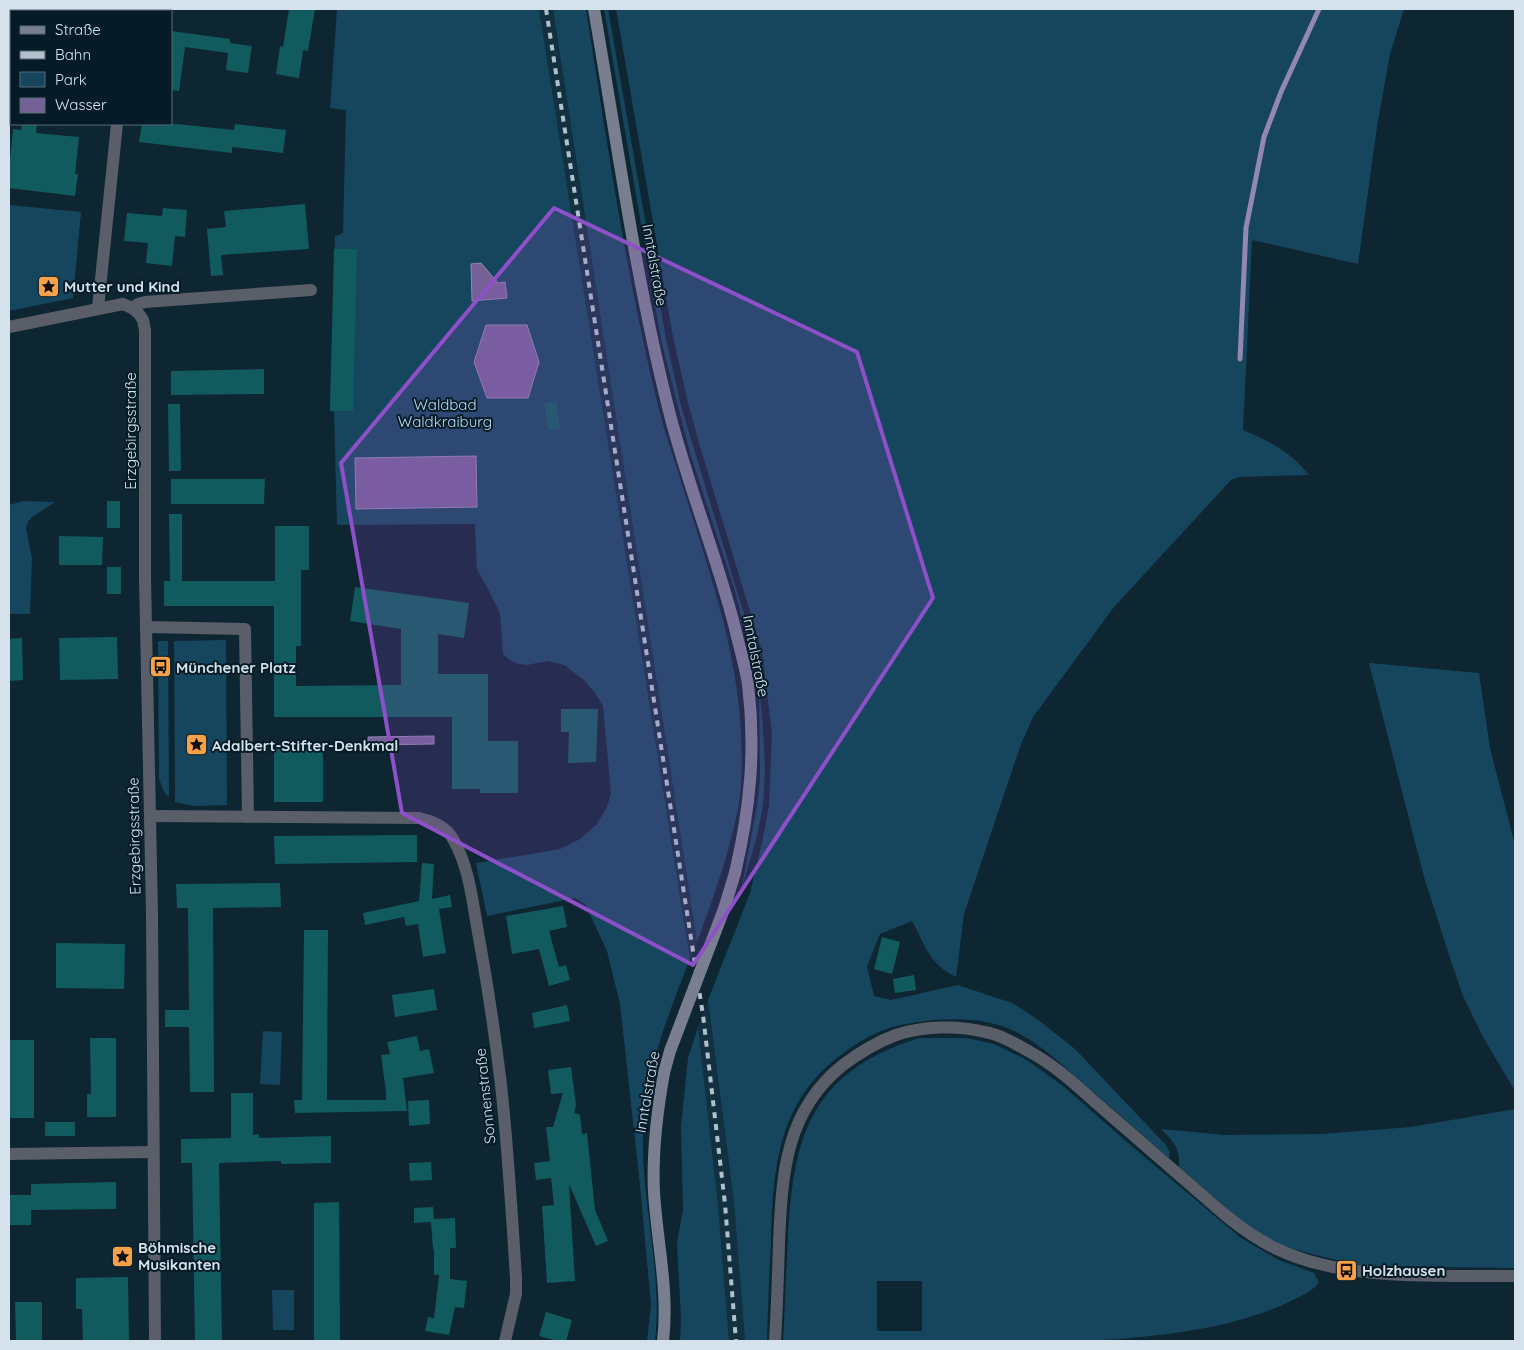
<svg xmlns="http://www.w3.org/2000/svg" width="1524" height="1350" viewBox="0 0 1524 1350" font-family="Quicksand,sans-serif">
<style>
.built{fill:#113140}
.green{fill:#16465d;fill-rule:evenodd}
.water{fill:#766196;stroke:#9288b0}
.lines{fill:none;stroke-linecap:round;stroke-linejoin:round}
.stream{stroke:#9288b0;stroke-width:5}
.building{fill:#115b5e}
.minor{stroke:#5a5e68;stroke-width:12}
.tertiary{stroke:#5a5e68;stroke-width:12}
.secondary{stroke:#797f8f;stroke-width:12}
.rail{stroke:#b1c0ca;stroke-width:4;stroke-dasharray:6 6;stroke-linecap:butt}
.secondary-bridge{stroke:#797f8f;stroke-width:12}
.marked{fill:#8d50c8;fill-opacity:0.2;stroke:#8d50c8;stroke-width:4;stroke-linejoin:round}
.labels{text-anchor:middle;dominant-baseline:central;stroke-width:4;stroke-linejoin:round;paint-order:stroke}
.street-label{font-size:15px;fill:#d5e2eb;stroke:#051c28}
.poi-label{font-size:15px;font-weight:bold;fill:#d5e2eb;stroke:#051c28;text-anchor:start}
.park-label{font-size:15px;fill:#bcdef3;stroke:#051c28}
</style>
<rect width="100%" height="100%" fill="#0e2532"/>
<!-- built -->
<g class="built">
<polygon points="539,9 553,9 697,942 690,959"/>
<polygon points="708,1000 734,1202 745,1341 729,1341 718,1205 698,1027"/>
</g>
<!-- green -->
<g class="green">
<path d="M 337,9 L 539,9 L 690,959 C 668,1015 645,1072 643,1134 C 641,1202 663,1274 655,1341 L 647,1341 L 651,1305 L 640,1185 L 620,1004 L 607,951 L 585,904 L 575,898 L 487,916 L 476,863 L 560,849 L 580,839 L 596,825 L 606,809 L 611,794 L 603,706 L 595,693 L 584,680 L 564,665 L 548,661 L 527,665 L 520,664 L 511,661 L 503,654 L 500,613 L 487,587 L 477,570 L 475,524 L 337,525 L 334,411 L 330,411 L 335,236 L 343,233 L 346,110 L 330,108 Z"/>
<path d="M 553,9 L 586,9 C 607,142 626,275 658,406 C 664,430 672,453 679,475 C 704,555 733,634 740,717 C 742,746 743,776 739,804 C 730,851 714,897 697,942 Z"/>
<polygon points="604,9 608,9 666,339 681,406 751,637 745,631 735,591 690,453 661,340"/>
<path d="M 616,9 L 1404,9 L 1390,54 L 1377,127 L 1358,264 L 1252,240 L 1243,430 C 1269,441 1291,452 1309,475 L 1239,477 L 1231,480 L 1114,607 L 1033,717 L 1021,744 L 964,914 L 956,977 C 928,963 926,946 912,921 L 880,934 L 867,966 L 874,996 L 891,1000 L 958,985 L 1012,1003 L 1037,1019 L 1075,1049 L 1165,1144 L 1170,1152 L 1169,1158 C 1140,1133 1112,1108 1083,1083 C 1060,1063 1036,1039 1007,1028 C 977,1016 938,1018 906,1024 C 882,1028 862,1039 842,1054 C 777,1102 773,1169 771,1243 C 769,1276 768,1309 767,1341 L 745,1341 L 734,1202 L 708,1000 L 750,893 L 762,843 L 769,806 L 772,734 L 762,651 L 701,450 L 688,403 L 673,337 Z"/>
<polygon points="9,205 81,212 73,298 9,311"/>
<polygon points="23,501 55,502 32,517 28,522 26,528 32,558 30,614 9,614 9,505"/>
<polygon points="226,640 227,805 194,806 175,802 174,641"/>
<polygon points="158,641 168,641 169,797 164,792 159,779"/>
<polygon points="1369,663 1479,673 1490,748 1515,845 1515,1091 1483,1037 1463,996 1449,955 1424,877"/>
<path d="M 759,685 C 763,725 767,764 763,804 C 759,834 749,863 741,891 L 757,806 L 760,779 Z"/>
<polygon points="698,1027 718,1205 729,1341 680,1341 681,1319 677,1243 683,1210 681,1126 688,1058"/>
<polygon points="263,1031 282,1032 280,1085 260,1084"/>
<path d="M 919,1038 L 966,1038 L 994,1044 L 1027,1060 L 1063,1086 L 1128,1143 L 1241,1238 L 1279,1260 L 1314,1273 L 1319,1282 C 1312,1292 1303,1295 1291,1301 C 1232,1330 1155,1337 1089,1341 L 783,1341 C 785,1307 786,1273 788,1239 C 793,1135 811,1072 919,1038 ZM 922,1281 L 922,1331 L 877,1331 L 877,1281 Z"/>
<path d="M 1515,1109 L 1515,1268 L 1361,1266 L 1288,1248 L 1267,1238 L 1238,1218 L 1179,1167 C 1180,1148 1174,1142 1161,1129 L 1225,1135 L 1321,1134 L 1411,1127 Z"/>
<polygon points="272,1290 294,1290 294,1330 273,1330"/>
</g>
<!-- water -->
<g class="water">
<polygon points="481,263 498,283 505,282 507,298 472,301 471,264"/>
<polygon points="486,325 527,325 539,362 528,398 487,398 474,362"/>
<polygon points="476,456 477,507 356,509 355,458"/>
<polygon points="434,736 434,744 368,745 368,737"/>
</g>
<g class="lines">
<!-- stream -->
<polyline class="stream" points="1240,359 1246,228 1264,137 1281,92 1319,9"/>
</g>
<!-- building -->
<g class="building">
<polygon points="289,9 315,9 308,51 303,50 299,78 276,74 280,46 283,47"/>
<polygon points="171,31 230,39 230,43 252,46 248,73 226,70 228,53 185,47 179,91 171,90"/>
<polygon points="22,124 37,124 36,133 79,137 75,174 78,174 75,196 9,188 9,169 13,129 21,130"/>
<polygon points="142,124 176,124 234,130 235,124 286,130 283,153 232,147 232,153 139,142"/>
<polygon points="305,204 309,249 221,255 223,275 211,276 207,229 226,227 224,211"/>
<polygon points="163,208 187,210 185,237 175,236 172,266 146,263 148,243 124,241 127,213 162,216"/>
<polygon points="334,249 357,249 353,411 330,411"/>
<polygon points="264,369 264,394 171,395 171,371"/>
<polygon points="556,401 560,428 548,430 544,403"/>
<polygon points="168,404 180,404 181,471 169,471"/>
<polygon points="171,479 265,479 264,504 171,504"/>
<rect x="107" y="501" width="13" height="27"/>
<polygon points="169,514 182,514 182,581 275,581 275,526 309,526 309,570 301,570 301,646 296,646 296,686 401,685 401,629 350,621 355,587 469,603 464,638 438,634 438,674 488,674 488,741 518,741 518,793 480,793 480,789 452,789 452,717 274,717 274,606 164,606 164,581 170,581"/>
<polygon points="59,536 103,537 102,565 59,565"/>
<rect x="107" y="567" width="14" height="27"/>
<polygon points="117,637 118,679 60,680 59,638"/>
<polygon points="22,638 23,680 9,681 9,639"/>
<polygon points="561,709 598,709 596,762 568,763 569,732 561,732"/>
<rect x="274" y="747" width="49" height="55"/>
<polygon points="417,835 417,862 275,864 274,836"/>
<polygon points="422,863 434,864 432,899 450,895 452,907 439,909 446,953 423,957 418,924 406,926 404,917 365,925 363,913 419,901"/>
<polygon points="280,883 281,907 213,908 214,1092 190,1092 189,1027 165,1027 165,1010 189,1010 188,908 177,908 176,884"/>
<polygon points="563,906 567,927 549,931 559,967 566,965 570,980 549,986 539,949 512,954 506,916"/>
<polygon points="304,930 328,930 327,1100 386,1100 386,1092 381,1055 390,1054 387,1042 417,1036 420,1051 429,1049 434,1073 403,1078 407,1111 295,1113 294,1100 302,1100"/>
<polygon points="882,937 900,942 892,974 874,969"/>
<polygon points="56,943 125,944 124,989 56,988"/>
<polygon points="914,975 916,990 895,993 893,979"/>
<polygon points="434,989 437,1010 395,1017 392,995"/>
<polygon points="567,1005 570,1021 534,1028 532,1013"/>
<polygon points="90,1038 116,1038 116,1117 87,1117 87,1094 91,1094"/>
<rect x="9" y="1040" width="25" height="78"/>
<polygon points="571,1067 576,1105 574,1113 580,1115 582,1134 587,1133 595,1210 608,1241 596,1246 569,1184 575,1281 547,1283 542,1206 554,1205 551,1178 536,1180 534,1163 550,1161 546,1127 553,1127 563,1093 551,1094 548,1070"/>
<polygon points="231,1093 253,1093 253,1135 259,1134 259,1138 331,1136 331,1163 281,1164 281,1161 219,1163 222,1341 195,1341 192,1163 181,1163 181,1139 231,1138"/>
<polygon points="429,1100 430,1124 409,1126 408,1101"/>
<rect x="45" y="1122" width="30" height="14"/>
<polygon points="431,1162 432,1180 410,1181 409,1163"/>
<polygon points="116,1182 116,1209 31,1210 31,1225 9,1225 9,1195 31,1195 31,1184"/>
<polygon points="339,1202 340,1341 314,1341 314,1203"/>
<polygon points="433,1207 434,1219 455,1218 456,1248 450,1248 450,1279 467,1281 464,1308 455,1307 449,1335 425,1331 428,1317 434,1318 439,1275 434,1275 434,1249 433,1249 431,1222 414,1223 414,1208"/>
<polygon points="128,1277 129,1341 83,1341 82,1309 76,1309 76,1278"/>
<polygon points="15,1302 42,1302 42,1341 16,1341"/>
<polygon points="546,1312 572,1320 566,1341 558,1341 539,1336"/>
</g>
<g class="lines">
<!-- minor -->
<g class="minor">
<polyline points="129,11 129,9"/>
<polyline points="98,308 117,124"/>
<polyline points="132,308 138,304 145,302 311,290"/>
<polyline points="9,327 123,304 132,308 139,314 143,320 145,330 145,578 152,913 155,1341"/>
<polyline points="146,627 245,629 248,817"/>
<path d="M 151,816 L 419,818 C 433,821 446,826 453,839 C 470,868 473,906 479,938 C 488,987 495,1035 501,1085 C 508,1149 512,1214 516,1278 L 516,1294 L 505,1341"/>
<polyline points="9,1154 153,1152"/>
</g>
<!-- tertiary -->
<path class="tertiary" d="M 775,1341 C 777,1308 778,1276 779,1243 C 782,1174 785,1111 843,1065 C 859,1053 877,1042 896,1035 C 922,1026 958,1025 985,1032 C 1001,1035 1016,1044 1030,1052 C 1060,1068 1084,1093 1110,1115 C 1148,1148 1186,1181 1224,1214 C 1240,1227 1256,1239 1275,1248 C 1343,1282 1440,1275 1515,1276"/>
<!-- secondary -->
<g class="secondary">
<path d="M 594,9 C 617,141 635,276 668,407 C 686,481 716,553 735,628 C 739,646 745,665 748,684 C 756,750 750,809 735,873"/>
<path d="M 663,1341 C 669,1291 657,1242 654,1192 C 652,1152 657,1112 664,1073"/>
</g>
<!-- rail -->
<polyline class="rail" points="546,9 703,1015 725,1204 736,1341"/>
<!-- secondary-bridge -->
<polyline class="secondary-bridge" points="664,1073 670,1051 724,909 735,873"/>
</g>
<!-- marked area -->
<path class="marked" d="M 554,208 L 857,352 L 933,598 L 693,965 L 402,813 L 341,463 Z"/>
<!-- icons -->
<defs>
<symbol id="sight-square" viewBox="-11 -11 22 22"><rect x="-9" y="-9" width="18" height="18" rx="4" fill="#f7a149" stroke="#051c28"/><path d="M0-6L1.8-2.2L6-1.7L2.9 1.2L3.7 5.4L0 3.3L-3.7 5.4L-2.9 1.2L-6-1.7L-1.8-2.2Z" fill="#111"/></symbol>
<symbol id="bus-square" viewBox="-11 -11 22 22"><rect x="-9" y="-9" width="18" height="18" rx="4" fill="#f7a149" stroke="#051c28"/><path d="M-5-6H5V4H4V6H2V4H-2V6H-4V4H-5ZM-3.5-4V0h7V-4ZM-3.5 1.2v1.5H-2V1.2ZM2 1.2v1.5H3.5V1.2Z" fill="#111"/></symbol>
</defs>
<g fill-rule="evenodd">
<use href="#sight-square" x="36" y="274" width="25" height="25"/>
<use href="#bus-square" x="148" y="654" width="25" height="25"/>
<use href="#sight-square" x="184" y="732" width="25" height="25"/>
<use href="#sight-square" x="110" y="1244" width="25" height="25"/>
<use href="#bus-square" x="1334" y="1258" width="25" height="25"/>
</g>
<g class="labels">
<!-- street labels -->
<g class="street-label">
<text transform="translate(655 265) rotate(80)">Inntalstraße</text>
<text transform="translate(130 431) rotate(-90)">Erzgebirgsstraße</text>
<text transform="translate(756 656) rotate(79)">Inntalstraße</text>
<text transform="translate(134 836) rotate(-91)">Erzgebirgsstraße</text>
<text transform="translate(647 1092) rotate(-80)">Inntalstraße</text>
<text transform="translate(485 1096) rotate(-96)">Sonnenstraße</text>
</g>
<!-- poi labels -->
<g class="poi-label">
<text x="64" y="286">Mutter und Kind</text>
<text x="176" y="667">Münchener Platz</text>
<text x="212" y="745">Adalbert-Stifter-Denkmal</text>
<text x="138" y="1247">Böhmische<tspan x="138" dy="17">Musikanten</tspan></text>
<text x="1362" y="1270">Holzhausen</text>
</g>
<!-- park labels -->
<g class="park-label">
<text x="445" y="404">Waldbad<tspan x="445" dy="17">Waldkraiburg</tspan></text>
</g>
</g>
<!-- border -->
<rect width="1524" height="1350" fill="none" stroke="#d5e2eb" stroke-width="20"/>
<!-- legend -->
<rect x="10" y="10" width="162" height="115" fill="#051c28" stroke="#586b76"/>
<rect x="20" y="26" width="25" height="8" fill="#797f8f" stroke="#586b76"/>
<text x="55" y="35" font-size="15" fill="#d5e2eb">Straße</text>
<rect x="20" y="51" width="25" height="8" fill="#b1c0ca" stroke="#586b76"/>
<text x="55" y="60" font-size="15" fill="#d5e2eb">Bahn</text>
<rect x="20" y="72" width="25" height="15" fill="#16465d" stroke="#586b76"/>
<text x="55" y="85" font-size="15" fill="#d5e2eb">Park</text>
<rect x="20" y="98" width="25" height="15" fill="#766196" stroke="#586b76"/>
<text x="55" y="110" font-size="15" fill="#d5e2eb">Wasser</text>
</svg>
